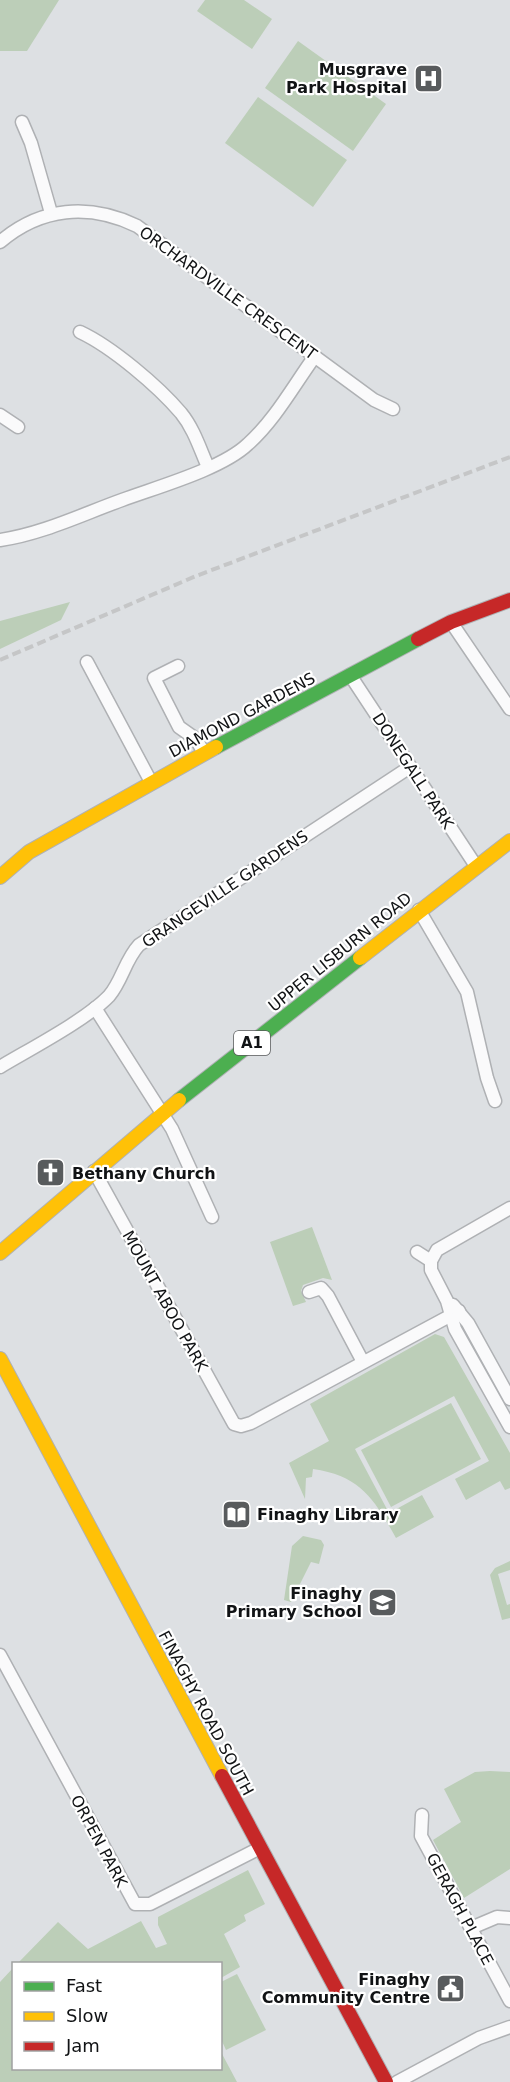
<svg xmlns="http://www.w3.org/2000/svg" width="510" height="2082" viewBox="0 0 510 2082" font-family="'DejaVu Sans',sans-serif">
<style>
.green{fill:#bcceb8}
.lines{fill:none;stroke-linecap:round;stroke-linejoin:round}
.street-casing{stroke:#afb1b4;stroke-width:15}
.fast-casing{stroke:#afb1b4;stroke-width:16}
.slow-casing{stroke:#afb1b4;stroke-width:16}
.jam-casing{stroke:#afb1b4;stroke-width:16}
.street{stroke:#fafafb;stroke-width:12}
.fast{stroke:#4caf50;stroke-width:14}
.slow{stroke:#ffc107;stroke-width:14}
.jam{stroke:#c62828;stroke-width:14}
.rail{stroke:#c5c6c7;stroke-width:4;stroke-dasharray:9 4.5;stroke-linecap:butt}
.labels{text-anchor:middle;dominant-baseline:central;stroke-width:4.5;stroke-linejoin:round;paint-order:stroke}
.shield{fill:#fff;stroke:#585a5b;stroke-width:1.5}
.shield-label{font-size:15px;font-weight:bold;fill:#111315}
.poi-label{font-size:16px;font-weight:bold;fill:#111315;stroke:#fff;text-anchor:end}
.street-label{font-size:16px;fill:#111315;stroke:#fff}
</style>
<rect width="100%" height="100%" fill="#dde0e3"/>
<!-- green -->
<g class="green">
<polygon points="0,0 59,0 27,51 0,51"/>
<polygon points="205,0 244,0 272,19 252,49 197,11"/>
<polygon points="298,41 386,104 353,151 265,88"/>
<polygon points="258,97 347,160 313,207 225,143"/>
<polygon points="70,602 61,620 0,649 0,621"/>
<polygon points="312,1227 332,1280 323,1278 303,1285 301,1291 306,1302 293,1306 270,1242"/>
<path d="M 435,1334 L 444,1337 L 510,1453 L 510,1488 L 505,1490 L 500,1481 L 466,1500 L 455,1479 L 489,1461 L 454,1396 L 355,1449 L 389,1513 L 422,1495 L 434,1517 L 396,1538 C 374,1499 361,1476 313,1469 L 312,1477 L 306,1478 L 305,1499 L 289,1463 L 329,1441 L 310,1404 Z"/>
<polygon points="451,1403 481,1459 391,1507 361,1450"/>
<polygon points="303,1536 321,1540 324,1545 319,1564 311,1562 291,1602 284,1600 292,1546"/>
<polygon points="510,1561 510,1570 498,1574 507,1605 510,1604 510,1618 502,1620 490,1575 495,1568"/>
<polygon points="490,1771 510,1772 510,1869 464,1898 433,1840 461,1822 444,1789 475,1772"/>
<polygon points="248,1870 265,1904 244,1915 246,1921 224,1934 240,1967 221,1978 220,1964 18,1963 58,1922 88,1949 141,1921 156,1948 167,1944 158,1925 158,1917"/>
<polygon points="13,1968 14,2068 220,2068 221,2052 237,2082 0,2082 0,1982"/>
<polygon points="237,1974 266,2030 226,2050 221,2039 221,1982"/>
</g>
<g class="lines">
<defs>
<g id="street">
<polyline points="22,122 31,143 51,213"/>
<path d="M 0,242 C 41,207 89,203 137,226 L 374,400 L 393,409"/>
<path d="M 80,332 C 112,347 158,386 181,413 C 194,429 200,449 208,467"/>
<polyline points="0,415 18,427"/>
<path d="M 0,540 C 42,534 83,514 122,500 C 157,487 222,469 248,444 C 275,420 294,385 315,356"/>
<polyline points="451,622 510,709"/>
<polyline points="87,662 151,782"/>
<polyline points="178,666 154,678 179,727 196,739 204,753"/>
<polyline points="350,675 476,866"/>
<polyline points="419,910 467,992 487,1078 495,1101"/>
<polyline points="95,1008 172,1129 212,1217"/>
<path d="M 0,1067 C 30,1049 86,1020 109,996 C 122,981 125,960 139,945 L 410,767"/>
<polyline points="94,1171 234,1424 241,1426 251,1423 459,1311"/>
<polyline points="510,1208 437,1250 431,1261 431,1270 447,1301 455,1329 510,1427"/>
<polyline points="417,1252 431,1261"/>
<polyline points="309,1292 321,1288 328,1296 363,1362"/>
<polyline points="453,1305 468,1323 510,1399"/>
<polyline points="0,1655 135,1904 150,1904 260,1848"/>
<polyline points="422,1815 421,1836 510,2001"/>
<polyline points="471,1928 497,1917 510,1918"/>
<polyline points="397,2082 479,2038 510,2027"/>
</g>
<g id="fast">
<polyline points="216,747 418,639"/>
<polyline points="179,1100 360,958"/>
</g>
<g id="slow">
<polyline points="0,877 29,852 216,747"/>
<polyline points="360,958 510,841"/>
<polyline points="0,1253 179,1100"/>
<polyline points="0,1359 222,1776"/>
</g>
<g id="jam">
<polyline points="418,639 451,622 510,600"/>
<polyline points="222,1776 386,2082"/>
</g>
</defs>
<!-- street casing -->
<use href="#street" class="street-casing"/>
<!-- fast casing -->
<use href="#fast" class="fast-casing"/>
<!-- slow casing -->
<use href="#slow" class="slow-casing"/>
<!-- jam casing -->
<use href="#jam" class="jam-casing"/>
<!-- street -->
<use href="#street" class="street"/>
<!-- fast -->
<use href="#fast" class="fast"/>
<!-- slow -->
<use href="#slow" class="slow"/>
<!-- jam -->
<use href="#jam" class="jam"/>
<!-- rail -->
<polyline class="rail" points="0,660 196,576 510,457"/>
</g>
<!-- icons -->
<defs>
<symbol id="hospital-square" viewBox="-11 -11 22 22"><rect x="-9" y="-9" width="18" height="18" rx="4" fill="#585b5d" stroke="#fff"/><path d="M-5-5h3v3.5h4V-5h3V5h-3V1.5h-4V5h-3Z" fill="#fff"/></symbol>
<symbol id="church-square" viewBox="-11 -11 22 22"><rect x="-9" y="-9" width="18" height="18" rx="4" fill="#585b5d" stroke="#fff"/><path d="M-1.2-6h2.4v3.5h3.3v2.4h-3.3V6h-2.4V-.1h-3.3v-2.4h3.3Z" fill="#fff"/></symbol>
<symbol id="library-square" viewBox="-11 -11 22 22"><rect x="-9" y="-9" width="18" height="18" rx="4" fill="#585b5d" stroke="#fff"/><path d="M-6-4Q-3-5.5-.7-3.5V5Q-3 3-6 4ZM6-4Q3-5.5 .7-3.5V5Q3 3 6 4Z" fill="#fff"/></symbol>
<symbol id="school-square" viewBox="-11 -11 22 22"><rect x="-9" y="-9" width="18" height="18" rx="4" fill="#585b5d" stroke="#fff"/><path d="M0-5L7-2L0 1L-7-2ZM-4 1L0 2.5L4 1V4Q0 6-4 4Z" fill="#fff"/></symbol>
<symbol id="civic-square" viewBox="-11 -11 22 22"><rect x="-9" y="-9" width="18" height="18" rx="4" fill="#585b5d" stroke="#fff"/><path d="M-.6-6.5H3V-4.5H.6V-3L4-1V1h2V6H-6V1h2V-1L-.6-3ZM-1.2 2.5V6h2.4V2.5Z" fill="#fff"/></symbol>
</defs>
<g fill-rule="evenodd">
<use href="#hospital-square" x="412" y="62" width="33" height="33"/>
<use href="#church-square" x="34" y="1156" width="33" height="33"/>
<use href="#library-square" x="220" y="1498" width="33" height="33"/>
<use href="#school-square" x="366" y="1586" width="33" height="33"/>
<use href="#civic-square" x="434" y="1972" width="33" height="33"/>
</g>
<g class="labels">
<!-- shield labels -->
<rect class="shield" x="234" y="1031" width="36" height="24" rx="4.5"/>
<g class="shield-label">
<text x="252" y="1043">A1</text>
</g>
<!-- poi labels -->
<g class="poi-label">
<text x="407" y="69">Musgrave<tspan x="407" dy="18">Park Hospital</tspan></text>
<text x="72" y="1173" text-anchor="start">Bethany Church</text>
<text x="257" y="1514" text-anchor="start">Finaghy Library</text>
<text x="362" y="1593">Finaghy<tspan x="362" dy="18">Primary School</tspan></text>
<text x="430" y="1979">Finaghy<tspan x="430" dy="18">Community Centre</tspan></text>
</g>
<!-- street labels -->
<g class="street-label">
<text transform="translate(228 293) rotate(36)">ORCHARDVILLE CRESCENT</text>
<text transform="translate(242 715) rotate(-28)">DIAMOND GARDENS</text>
<text transform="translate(413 771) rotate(57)">DONEGALL PARK</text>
<text transform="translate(225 889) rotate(-34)">GRANGEVILLE GARDENS</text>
<text transform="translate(340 952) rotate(-39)">UPPER LISBURN ROAD</text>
<text transform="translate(165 1301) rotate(61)">MOUNT ABOO PARK</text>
<text transform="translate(206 1713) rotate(62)">FINAGHY ROAD SOUTH</text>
<text transform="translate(99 1841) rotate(62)">ORPEN PARK</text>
<text transform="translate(460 1909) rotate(62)">GERAGH PLACE</text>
</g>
</g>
<!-- legend -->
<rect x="12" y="1962" width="210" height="108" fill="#ffffff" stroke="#a0a1a1" stroke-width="1.5"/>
<rect x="24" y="1982" width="30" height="9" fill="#4caf50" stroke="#a0a1a1" stroke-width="1.5"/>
<text x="66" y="1992" font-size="18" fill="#111315">Fast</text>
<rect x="24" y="2012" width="30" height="9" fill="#ffc107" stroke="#a0a1a1" stroke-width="1.5"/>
<text x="66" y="2022" font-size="18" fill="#111315">Slow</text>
<rect x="24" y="2042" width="30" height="9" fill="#c62828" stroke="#a0a1a1" stroke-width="1.5"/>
<text x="66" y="2052" font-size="18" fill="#111315">Jam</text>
</svg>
